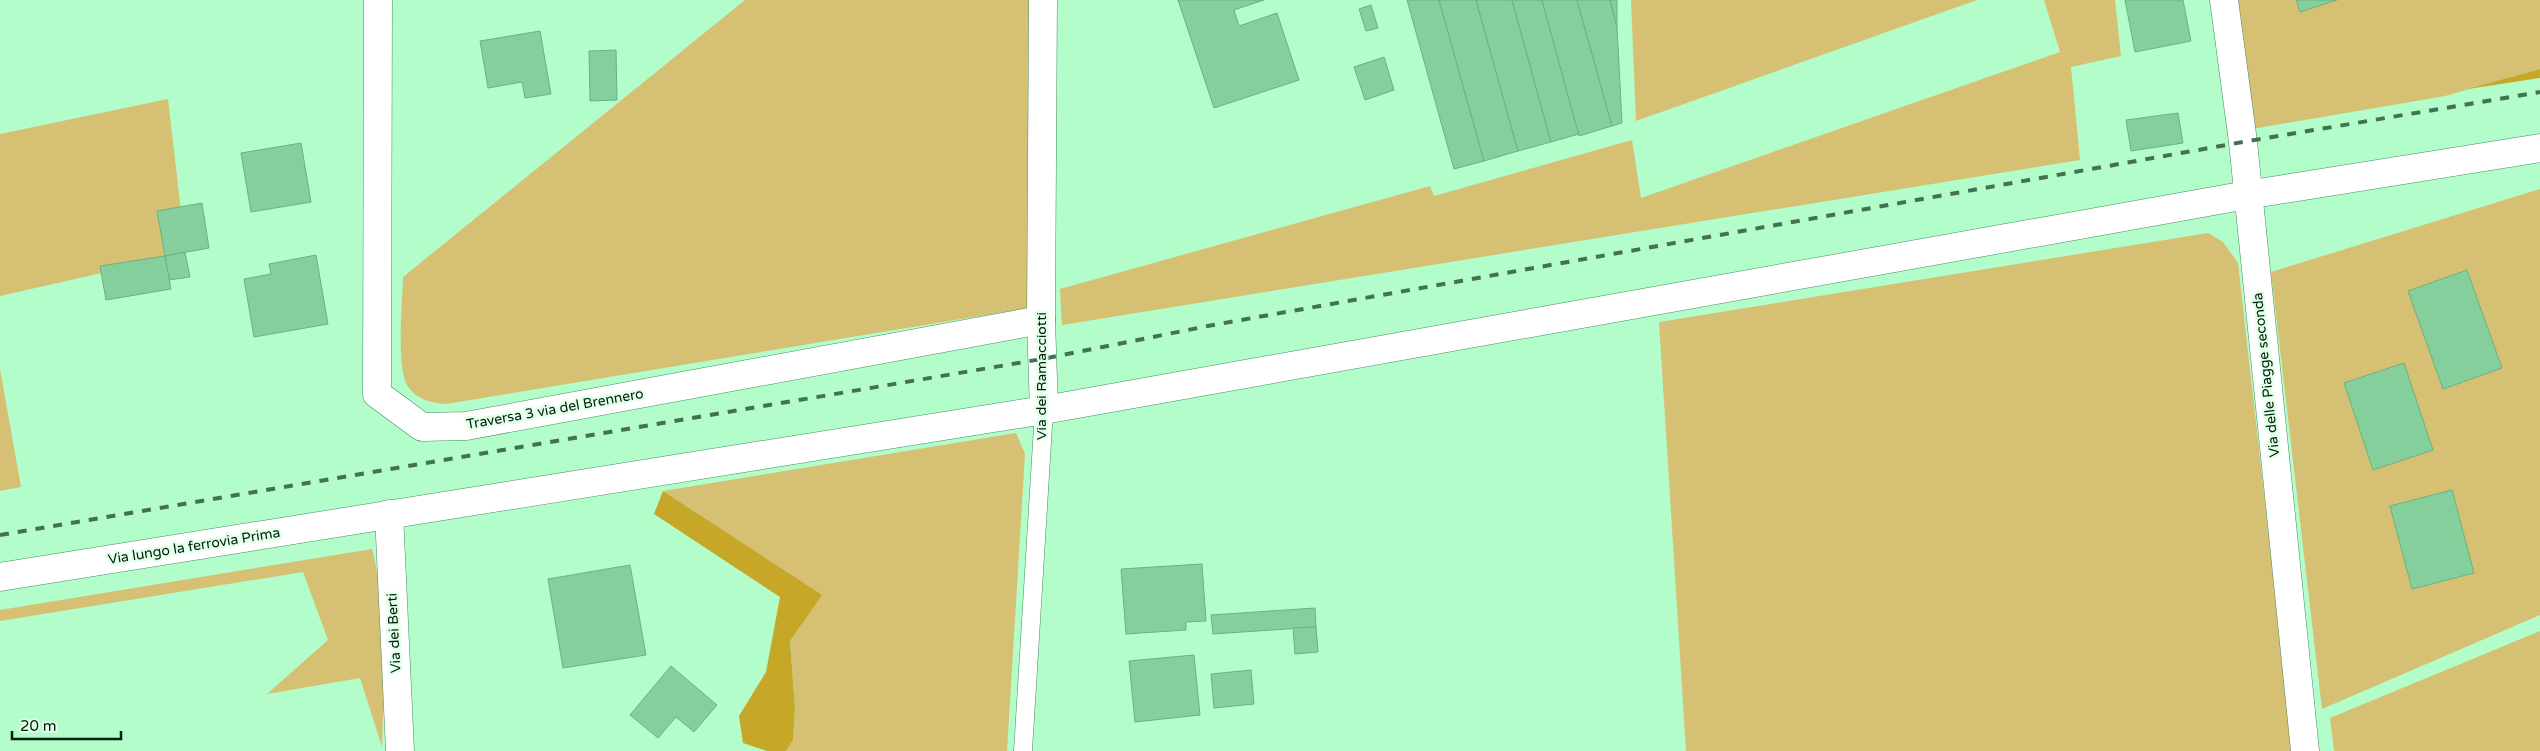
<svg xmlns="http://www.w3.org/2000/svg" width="2540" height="751" viewBox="0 0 2540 751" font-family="'Varela Round',sans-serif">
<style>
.green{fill:#d6c074}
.forest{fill:#c6a728}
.building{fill:#85cf9d;stroke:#69b281}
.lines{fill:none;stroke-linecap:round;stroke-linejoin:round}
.lane-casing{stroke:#458d5f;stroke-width:19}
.street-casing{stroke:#458d5f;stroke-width:29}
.lane{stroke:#fff;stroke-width:18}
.street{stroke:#fff;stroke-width:28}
.rail{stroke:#437153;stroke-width:4;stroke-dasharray:9 9;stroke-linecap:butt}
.labels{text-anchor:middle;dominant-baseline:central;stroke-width:5;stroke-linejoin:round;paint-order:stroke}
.street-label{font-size:14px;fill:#011e0c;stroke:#e2ffea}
</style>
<rect width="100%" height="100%" fill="#b2fdca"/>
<!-- green -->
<g class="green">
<path d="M 745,0 L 1034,0 L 1034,307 L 446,404 C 432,403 418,400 409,388 C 395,370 403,301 403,277 Z"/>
<polygon points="1631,0 1977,0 1636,121"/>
<polygon points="2044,0 2115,0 2121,56 2071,67 2080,160 1062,325 1060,289 1430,186 1434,196 1632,140 1641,198 2060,52"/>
<polygon points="2235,0 2540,0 2540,69 2445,96 2252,129"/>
<polygon points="168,99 186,254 0,296 0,134"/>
<polygon points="2540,189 2540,615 2322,709 2271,272"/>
<polygon points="2208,233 2223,242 2238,263 2293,751 1686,751 1659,322"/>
<polygon points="0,369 21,487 0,491"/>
<polygon points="1016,433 1025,454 1007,751 786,751 793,740 795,708 790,641 821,595 663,491"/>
<path d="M 372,549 C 389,614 384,681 382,747 L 360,678 L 267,694 L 328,640 L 303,572 L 0,621 L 0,610 Z"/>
<polygon points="2540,631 2540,751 2334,751 2330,718"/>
</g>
<!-- forest -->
<g class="forest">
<polygon points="2540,69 2540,78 2468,89"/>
<polygon points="663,491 822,595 790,641 795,708 793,740 786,751 767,751 743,743 739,716 766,672 780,597 654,514"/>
</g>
<!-- building -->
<g class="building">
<polygon points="1178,0 1264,0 1234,10 1239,26 1277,13 1299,80 1214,108"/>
<polygon points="1407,0 1439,0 1484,161 1454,169"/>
<polygon points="1439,0 1476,0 1518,151 1484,161"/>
<polygon points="1476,0 1512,0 1551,142 1518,151"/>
<polygon points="1512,0 1542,0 1579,134 1551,142"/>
<polygon points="1542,0 1577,0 1612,126 1579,136"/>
<polygon points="1577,0 1610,0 1617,27 1622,123 1612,126"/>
<polygon points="1610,0 1617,0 1617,27"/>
<polygon points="2125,0 2183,0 2191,41 2135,52"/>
<polygon points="2296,0 2337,0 2300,12"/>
<polygon points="1371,5 1378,28 1366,31 1359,9"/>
<polygon points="540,31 551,94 525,98 522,82 488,88 480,41"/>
<polygon points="616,50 617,100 590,101 589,51"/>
<polygon points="1384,57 1394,90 1365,100 1354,67"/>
<polygon points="2178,113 2183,143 2131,151 2126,120"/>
<polygon points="301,143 311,202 251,212 241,153"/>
<polygon points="202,203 209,248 165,256 157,211"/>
<polygon points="185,252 190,277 169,280 165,256"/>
<polygon points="316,255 328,324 254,337 244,279 271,274 269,264"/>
<polygon points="165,256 171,289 106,300 100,266"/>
<polygon points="2467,270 2502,368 2443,389 2408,291"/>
<polygon points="2404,363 2433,450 2373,470 2344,383"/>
<polygon points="2452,490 2474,573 2412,589 2390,506"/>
<polygon points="1202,564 1206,621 1186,622 1186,630 1126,634 1121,569"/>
<polygon points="630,565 646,655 563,668 548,579"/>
<polygon points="1315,608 1316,627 1213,634 1211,615"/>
<polygon points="1316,627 1318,652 1295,654 1293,628"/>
<polygon points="1194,655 1200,715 1135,722 1129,661"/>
<polygon points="671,666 717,705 694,732 676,717 658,738 630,715"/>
<polygon points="1251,670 1254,704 1214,708 1211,674"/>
</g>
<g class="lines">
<defs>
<polyline id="lane" points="1023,751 1044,410"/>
<g id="street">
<polyline points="378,0 377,394 422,427 466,426 1041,320"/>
<polyline points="1043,0 1041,320 1044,410"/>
<polyline points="2224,0 2243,142 2305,751"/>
<polyline points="389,514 400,751"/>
<polyline points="0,577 1044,410 2247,195 2540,148"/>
</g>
</defs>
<!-- lane casing -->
<use href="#lane" class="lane-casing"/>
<!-- street casing -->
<use href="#street" class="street-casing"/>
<!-- lane -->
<use href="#lane" class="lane"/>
<!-- street -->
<use href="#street" class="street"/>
<!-- rail -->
<polyline class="rail" points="0,535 1042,359 1213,325 2243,142 2540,92"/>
</g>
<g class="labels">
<!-- street labels -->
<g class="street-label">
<text transform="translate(2266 375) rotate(-96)">Via delle Piagge seconda</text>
<text transform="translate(1041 376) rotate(-90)">Via dei Ramacciotti</text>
<text transform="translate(555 409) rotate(-10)">Traversa 3 via del Brennero</text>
<text transform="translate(194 546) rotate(-9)">Via lungo la ferrovia Prima</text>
<text transform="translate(394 633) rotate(-93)">Via dei Berti</text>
</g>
</g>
<!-- scale -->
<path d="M12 731v8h109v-8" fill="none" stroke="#011e0c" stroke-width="2.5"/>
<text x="20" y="731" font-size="15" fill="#011e0c" stroke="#e2ffea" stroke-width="4" paint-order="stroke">20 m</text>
</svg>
